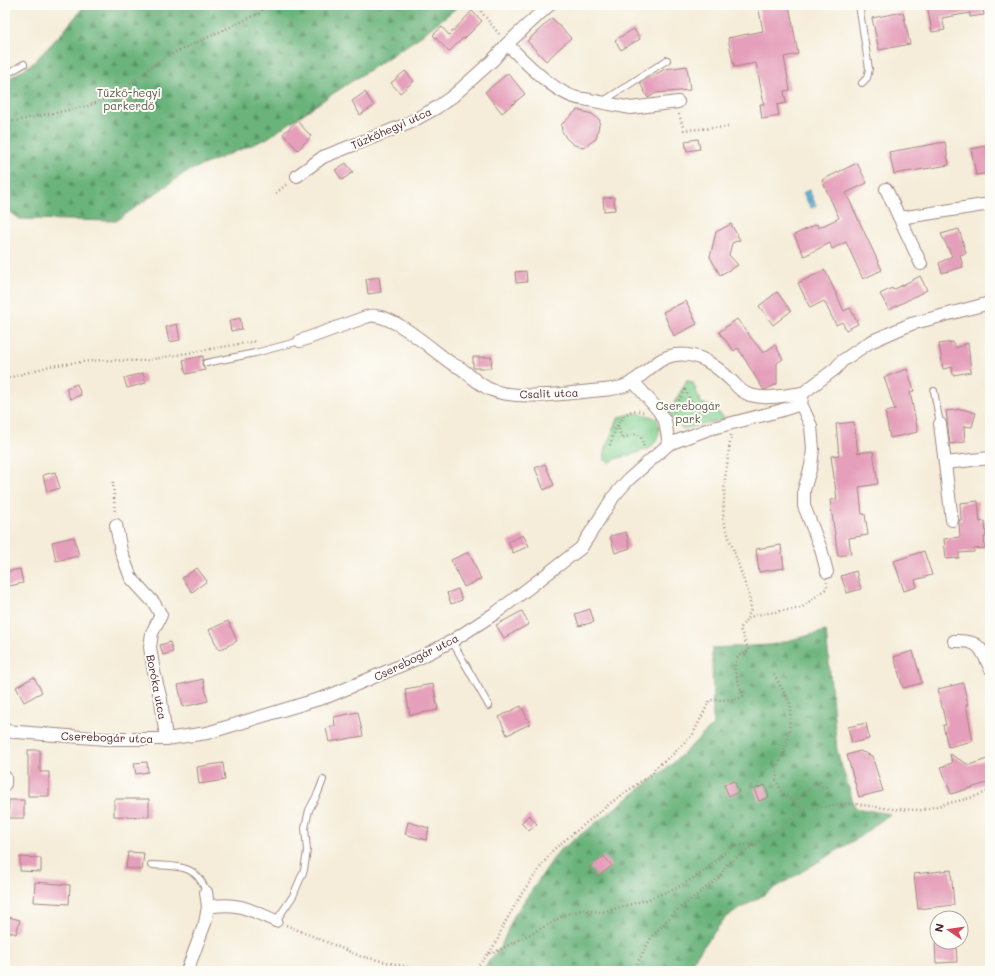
<svg xmlns="http://www.w3.org/2000/svg" width="995" height="976" viewBox="0 0 995 976" font-family="Mali,sans-serif">
<style>
.forest{fill:url(#forest-firs);stroke:#5a6a53}
.park{fill:url(#park-crowns);stroke:#66785e}
.water{fill:url(#water-ripples);stroke:#556a84}
.building{fill:#e59fba}
.lines{fill:none;stroke-linecap:round;stroke-linejoin:round}
.service-casing{stroke:#a08682;stroke-width:8}
.minor-casing{stroke:#a08682;stroke-width:14}
.path{stroke:#a08682;stroke-width:2.5;stroke-dasharray:1 3;stroke-linecap:butt}
.service{stroke:#fff;stroke-width:6}
.minor{stroke:#fff;stroke-width:12}
.labels{text-anchor:middle;dominant-baseline:central;stroke-width:4;stroke-linejoin:round;paint-order:stroke}
.park-label{font-size:11px;fill:#5b554a;stroke:#fdfcf7}
.street-label{font-size:11px;fill:#4a1f2b;stroke:#fdfcf7}
</style>
<defs>
<pattern id="forest-firs" width="22" height="20" patternUnits="userSpaceOnUse"><rect width="22" height="20" fill="#6ab47b"/><path d="M5 1l3.5 6h-7zM16 11l3.5 6h-7z" fill="#599265"/></pattern>
<pattern id="park-crowns" width="20" height="18" patternUnits="userSpaceOnUse"><rect width="20" height="18" fill="#83d291"/><path d="M2 6a3 3 0 1 1 6 0M12 15a3 3 0 1 1 6 0" fill="none" stroke="#73b47d"/></pattern>
<pattern id="water-ripples" width="26" height="14" patternUnits="userSpaceOnUse"><rect width="26" height="14" fill="#60b6dc"/><path d="M2 4q2-2 4 0t4 0M15 11q2-2 4 0t4 0" fill="none" stroke="#5193b3"/></pattern>
</defs>
<rect width="100%" height="100%" fill="#fdfcf7"/>
<filter id="ink" filterUnits="userSpaceOnUse"><feTurbulence type="fractalNoise" baseFrequency=".025" numOctaves="2"/><feDisplacementMap in="SourceGraphic" scale="8" xChannelSelector="R" yChannelSelector="G"/><feConvolveMatrix kernelMatrix="1 2 1 2 8 2 1 2 1" color-interpolation-filters="sRGB"/></filter>
<filter id="wash" filterUnits="userSpaceOnUse"><feTurbulence type="fractalNoise" baseFrequency=".012" numOctaves="4" result="noise"/><feDisplacementMap in="SourceGraphic" scale="16" xChannelSelector="R" yChannelSelector="G"/><feGaussianBlur stdDeviation="0.9" result="paint"/><feColorMatrix in="noise" values="0 0 0 0 0 0 0 0 0 0 0 0 0 0 0 0 0 1.4 0 .05"/><feComposite in="paint" operator="in"/></filter>
<g filter="url(#wash)">
<rect width="100%" height="100%" fill="#f5edd9"/>
<!-- forest -->
<g class="forest">
<polygon points="85,5 460,5 418,38 334,93 266,139 186,172 116,221 20,219 5,208 5,81 32,64 63,32"/>
<polygon points="826,631 837,751 855,808 890,814 858,838 725,918 685,971 481,971 501,946 514,916 558,852 671,765 713,725 712,648 771,645"/>
</g>
<!-- park -->
<g class="park">
<polygon points="687,380 693,383 701,403 711,406 726,419 683,429 668,414"/>
<path d="M 635,413 C 641,414 651,415 656,419 C 664,427 656,445 648,449 C 635,454 621,456 609,462 L 605,460 C 602,449 615,428 619,417 Z"/>
</g>
<!-- water -->
<polygon class="water" points="809,190 816,206 811,208 803,193"/>
<g id="blocks">
<!-- building -->
<g class="building">
<polygon points="758,5 789,5 798,54 784,57 790,90 784,91 786,103 777,105 779,116 762,119 760,104 764,104 756,63 734,67 728,38 763,31"/>
<polygon points="927,5 982,5 984,15 970,17 970,13 942,18 945,30 932,32"/>
<polygon points="472,11 482,21 464,39 463,38 449,52 433,35 442,27 449,35"/>
<polygon points="903,12 910,44 879,50 872,18"/>
<polygon points="552,18 571,38 546,61 527,41"/>
<polygon points="634,29 640,39 621,50 615,40"/>
<polygon points="687,66 690,90 656,93 648,98 640,83 665,69"/>
<polygon points="405,71 414,81 400,93 391,83"/>
<polygon points="508,73 525,94 502,113 485,92"/>
<polygon points="365,92 374,106 360,115 352,101"/>
<polygon points="577,110 592,114 600,120 596,139 584,147 574,145 566,138 562,131 561,125"/>
<polygon points="297,121 311,136 298,150 283,134"/>
<polygon points="698,139 700,149 687,151 685,141"/>
<polygon points="945,142 949,165 894,174 889,152"/>
<polygon points="990,145 990,173 976,175 971,149"/>
<polygon points="346,163 353,172 342,180 335,170"/>
<polygon points="857,163 867,183 846,193 882,270 863,279 846,242 832,249 830,243 804,256 794,235 817,224 818,228 839,218 822,180"/>
<polygon points="614,197 615,210 604,211 603,198"/>
<polygon points="731,224 740,240 732,243 729,255 738,265 720,275 710,257 716,232"/>
<polygon points="959,229 966,253 960,255 963,267 942,273 939,263 952,256 941,234"/>
<polygon points="825,270 844,311 850,308 858,324 846,330 842,322 836,325 824,301 810,308 798,283"/>
<polygon points="526,271 527,282 516,283 515,272"/>
<polygon points="920,276 927,290 889,310 880,294 892,288 893,290"/>
<polygon points="379,277 381,292 368,294 366,279"/>
<polygon points="777,292 791,311 773,325 759,306"/>
<polygon points="686,301 697,324 674,336 663,312"/>
<polygon points="240,318 242,329 231,331 229,321"/>
<polygon points="737,319 763,353 775,345 783,359 777,363 777,384 765,390 763,389 738,348 734,351 719,332"/>
<polygon points="177,324 180,340 169,342 166,327"/>
<polygon points="953,342 956,348 968,343 971,372 953,375 952,367 943,369 939,344"/>
<polygon points="203,356 203,359 202,364 205,370 186,374 183,360"/>
<polygon points="473,357 492,357 491,368 473,368"/>
<polygon points="907,369 914,391 910,392 918,432 890,438 885,412 895,410 884,377"/>
<polygon points="143,373 146,383 127,388 124,378"/>
<polygon points="77,384 81,395 70,399 66,388"/>
<polygon points="962,409 976,413 972,427 964,426 965,442 950,444 946,411"/>
<polygon points="854,422 858,453 873,451 878,484 859,487 862,514 865,514 868,535 849,538 851,554 838,556 830,500 837,499 831,456 839,455 836,424"/>
<polygon points="545,464 554,485 544,490 535,468"/>
<polygon points="55,472 60,488 47,492 43,475"/>
<polygon points="978,501 980,522 985,521 986,536 984,537 985,548 974,549 974,552 959,553 959,558 946,559 944,539 960,537 959,523 959,520 961,520 960,503"/>
<polygon points="626,532 630,548 615,553 610,536"/>
<polygon points="523,535 529,546 513,553 508,542"/>
<polygon points="74,537 79,556 56,561 52,542"/>
<polygon points="781,545 784,568 759,572 756,549"/>
<polygon points="924,551 932,575 915,580 917,587 904,591 894,561"/>
<polygon points="469,552 481,579 464,587 451,560"/>
<polygon points="197,568 207,581 192,592 182,578"/>
<polygon points="20,569 23,583 5,587 5,572"/>
<polygon points="856,571 861,589 847,593 841,576"/>
<polygon points="458,589 462,600 451,604 447,593"/>
<polygon points="590,609 594,622 579,626 575,614"/>
<polygon points="522,611 529,624 504,638 496,625"/>
<polygon points="228,621 237,641 219,650 209,630"/>
<polygon points="170,642 173,652 163,655 160,645"/>
<polygon points="913,651 922,683 903,688 894,657"/>
<polygon points="34,677 42,692 24,702 16,687"/>
<polygon points="203,679 208,701 183,707 178,685"/>
<polygon points="963,683 968,704 966,705 973,741 948,747 943,725 946,725 938,689"/>
<polygon points="433,684 438,710 410,715 405,689"/>
<polygon points="521,706 530,724 507,735 499,717"/>
<polygon points="358,712 363,736 329,742 326,728 335,726 334,717"/>
<polygon points="866,723 869,739 852,743 848,727"/>
<polygon points="28,750 40,750 40,772 49,772 49,796 28,796"/>
<polygon points="860,751 872,756 883,791 859,797 847,755"/>
<polygon points="950,754 969,765 990,758 990,782 951,794 941,767 952,763"/>
<polygon points="147,762 148,772 136,774 134,763"/>
<polygon points="223,763 225,780 199,784 197,767"/>
<polygon points="734,781 739,792 729,796 724,785"/>
<polygon points="765,785 769,797 759,801 754,789"/>
<polygon points="114,799 149,799 149,817 114,816"/>
<polygon points="9,800 24,800 24,818 8,818"/>
<polygon points="529,815 537,824 529,831 521,823"/>
<polygon points="408,822 429,828 426,840 405,834"/>
<polygon points="128,852 144,853 142,870 126,868"/>
<polygon points="604,856 612,866 597,877 589,867"/>
<polygon points="20,857 41,858 41,872 20,871"/>
<polygon points="951,870 954,905 918,909 914,874"/>
<polygon points="35,882 70,885 69,904 34,902"/>
<polygon points="5,916 20,920 16,934 5,930"/>
<polygon points="935,943 956,943 957,962 936,963"/>
</g>
</g>
</g>
<g filter="url(#ink)">
<use href="#blocks" fill-opacity="0" stroke="#a08682" stroke-width="1"/>
<g class="lines">
<defs>
<g id="service">
<polyline points="859,5 869,69 867,78 862,83"/>
<polyline points="5,75 24,64"/>
<polyline points="602,102 667,60"/>
<polyline points="206,363 255,353 300,341"/>
<polyline points="934,391 940,424"/>
<polyline points="452,641 489,706"/>
<path d="M 151,865 C 176,867 197,863 206,892"/>
<polyline points="276,921 293,896 304,870 307,851 305,828 309,810 318,793 323,780"/>
</g>
<g id="minor">
<path d="M 507,44 C 525,62 559,98 584,99 L 631,108 L 678,102"/>
<polyline points="297,176 323,157 407,124 436,108 453,96 492,61 507,44 549,5"/>
<polyline points="886,189 921,264"/>
<polyline points="900,218 990,204"/>
<path d="M 300,341 L 366,317 C 369,316 373,315 375,316 C 397,318 429,347 447,360 C 451,364 457,366 462,369 C 470,376 482,387 492,390 C 516,400 564,394 591,391 C 602,390 616,390 627,385 C 644,377 655,358 675,355 C 700,352 716,366 733,382 C 737,387 744,393 750,395 C 768,400 785,395 803,393"/>
<polyline points="633,381 658,410 665,421 669,444"/>
<polyline points="940,424 952,520"/>
<polyline points="945,463 990,458"/>
<polyline points="116,525 121,551 131,578 154,603 161,615 152,633 150,647 154,672 161,700 166,739"/>
<polyline points="827,572 821,549 804,506 804,490 811,466 813,449 811,426 801,404 803,393 835,369 842,361 870,342 911,324 990,303"/>
<path d="M 954,641 C 979,640 981,647 990,668"/>
<polyline points="5,731 106,739 166,739 207,733 329,696 421,657 452,641 497,612 581,548 614,496 628,480 669,444 709,429 779,411 801,404"/>
<polyline points="5,777 5,784"/>
<path d="M 208,907 C 236,901 251,910 276,921"/>
<polyline points="187,971 205,923 208,907 206,892"/>
</g>
</defs>
<!-- service casing -->
<use href="#service" class="service-casing"/>
<!-- minor casing -->
<use href="#minor" class="minor-casing"/>
<!-- path -->
<g class="path">
<polyline points="476,5 499,34"/>
<polyline points="679,114 684,130 728,127"/>
<polyline points="5,123 88,106 122,91 152,66 170,55 260,13 265,5"/>
<polyline points="276,193 288,183"/>
<polyline points="5,379 50,366 72,363 101,360 142,361 257,341"/>
<polyline points="673,411 685,390 696,411 698,420"/>
<polyline points="618,425 622,439 628,436 637,434 641,437 643,445 646,448"/>
<polyline points="731,435 725,478 723,520 749,595 751,609 747,619"/>
<path d="M 610,445 C 614,432 623,404 643,412"/>
<polyline points="113,482 115,514"/>
<polyline points="772,671 791,705 789,735 782,757 777,767 776,781 782,792 790,799 795,802 804,810"/>
<polyline points="795,802 812,786 820,782 822,789 826,787 826,783"/>
<polyline points="286,925 360,956 425,971"/>
<polyline points="489,953 497,941 503,926 522,893 553,850 612,802 653,773 655,768 673,754 693,734 710,700 739,699 743,696 734,668 738,656 749,651 740,629 746,620 755,615 801,608 827,588 827,582"/>
<polyline points="474,971 489,953 493,953 505,947 548,925 564,915 581,910 602,912 643,901 677,888 701,873 733,846 757,844"/>
<polyline points="633,971 652,936 677,910 720,877 726,865 804,810 844,804 856,804 890,809 921,810 970,798 990,791"/>
</g>
<!-- service -->
<use href="#service" class="service"/>
<!-- minor -->
<use href="#minor" class="minor"/>
</g>
</g>
<g class="labels">
<!-- park labels -->
<g class="park-label">
<text x="129" y="92">Tűzkő-hegyi<tspan x="129" dy="13">parkerdő</tspan></text>
<text x="688" y="405">Cserebogár<tspan x="688" dy="13">park</tspan></text>
</g>
<!-- street labels -->
<g class="street-label">
<text transform="translate(391 128) rotate(-24)">Tűzkőhegyi utca</text>
<text transform="translate(549 393) rotate(-2)">Csalit utca</text>
<text transform="translate(416 657) rotate(-26)">Cserebogár utca</text>
<text transform="translate(157 687) rotate(79)">Boróka utca</text>
<text transform="translate(107 737) rotate(2)">Cserebogár utca</text>
</g>
</g>
<!-- margin -->
<rect width="995" height="976" fill="none" stroke="#fdfcf7" stroke-width="20"/>
<!-- north arrow -->
<g transform="translate(949 930) rotate(283)"><circle r="19" fill="#fdfcf7" stroke="#b5a4a5"/>
<path d="M0-3L7 15L0 10L-7 15Z" fill="#d1495b"/>
<text y="-6" font-size="11" font-weight="bold" text-anchor="middle" fill="#4a1f2b">N</text>
</g>
</svg>
